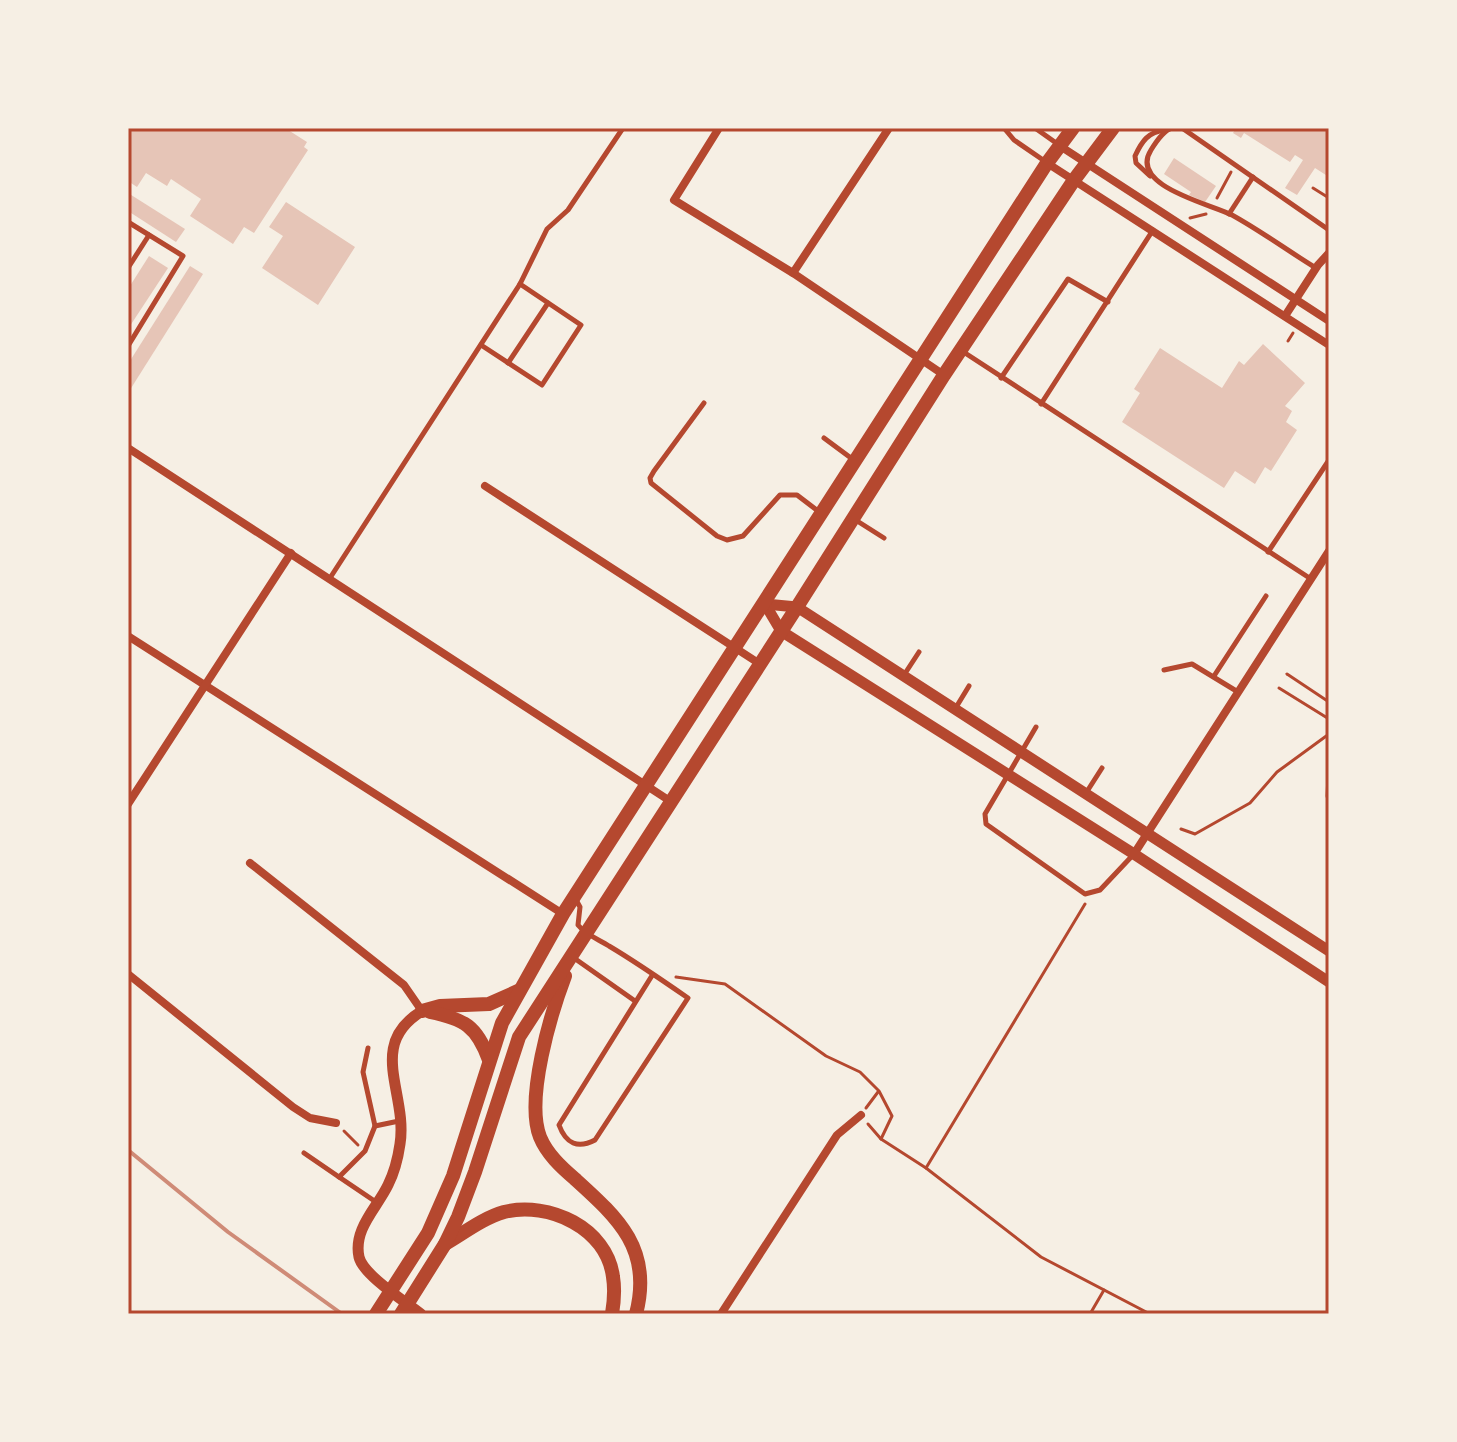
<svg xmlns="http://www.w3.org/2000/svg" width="1457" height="1442" viewBox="0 0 1457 1442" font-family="Manrope,sans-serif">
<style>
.building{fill:#e6c5b7}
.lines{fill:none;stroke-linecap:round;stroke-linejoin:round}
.path{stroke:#b5482f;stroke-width:3}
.service{stroke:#b5482f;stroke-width:5}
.minor{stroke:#b5482f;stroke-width:8}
.tertiary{stroke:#b5482f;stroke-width:11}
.secondary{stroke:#b5482f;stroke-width:14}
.rail{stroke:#cf8b77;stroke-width:4}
.neatline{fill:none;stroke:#b5482f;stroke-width:3}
</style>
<rect width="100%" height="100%" fill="#f6efe4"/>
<!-- building -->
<g class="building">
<polygon points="128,128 285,128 307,142 304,147 308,150 254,233 244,227 233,244 190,216 201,199 171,179 167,186 146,173 137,187 128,181"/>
<polygon points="1236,128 1329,128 1329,177 1315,168 1297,195 1285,188 1303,160 1295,155 1290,162 1244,133 1241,138 1233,133"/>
<polygon points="1174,158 1216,186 1205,202 1189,195 1191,192 1164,174"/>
<polygon points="128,193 185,229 176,242 128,211"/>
<polygon points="286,202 355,247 318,305 262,268 283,236 269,227"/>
<polygon points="149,256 168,268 128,329 128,289"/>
<polygon points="190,266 203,274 128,393 128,364"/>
<polygon points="1263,344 1305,383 1285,406 1292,411 1286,422 1297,430 1271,471 1265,467 1255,484 1235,471 1224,488 1122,422 1140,393 1134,389 1160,348 1222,388 1239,361 1244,365"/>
</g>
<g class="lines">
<!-- path -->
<g class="path">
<polyline points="1313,188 1329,198"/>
<polyline points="1217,198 1231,172"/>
<polyline points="1190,218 1206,214"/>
<polyline points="1288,341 1293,333"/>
<polyline points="1287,674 1329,702"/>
<polyline points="1279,688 1329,719"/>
<polyline points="1329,756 1327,796 1329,805"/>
<polyline points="1181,829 1195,834 1250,803 1277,772 1329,734"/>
<polyline points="676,977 725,984 826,1056 860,1072 879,1091 892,1116 881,1139 926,1168 1085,904"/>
<polyline points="866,1108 878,1092"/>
<polyline points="868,1124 881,1139"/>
<polyline points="344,1131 358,1145"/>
<polyline points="926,1168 1041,1257 1150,1314"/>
<polyline points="1090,1314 1104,1290"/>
</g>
<!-- service -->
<g class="service">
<polyline points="1004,128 1014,140 1046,162"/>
<polyline points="1035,128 1059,145"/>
<path d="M 1172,128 C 1163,131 1156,142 1151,150 C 1128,186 1211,204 1232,215 C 1261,231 1288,251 1316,268"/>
<polyline points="1182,128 1329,230"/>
<path d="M 1150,176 L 1136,163 L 1135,156 C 1142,141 1148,132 1165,130"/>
<polyline points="1229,214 1253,177"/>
<polyline points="128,222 183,256 128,346"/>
<polyline points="128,268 149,235"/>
<polyline points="481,345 542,385 581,325 520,284"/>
<polyline points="962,351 1311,579"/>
<polyline points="508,363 548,303"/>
<polyline points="1001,378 1068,279 1108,302"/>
<polyline points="704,403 654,471 650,478 651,483 717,536 727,540 743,536 780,495 797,495 818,511"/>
<polyline points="1041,404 1153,230"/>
<polyline points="824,438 855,461"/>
<polyline points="854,519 884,538"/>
<polyline points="1268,552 1329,460"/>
<polyline points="330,578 520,284 547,229 568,210 623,128"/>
<polyline points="1164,670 1192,664 1238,692"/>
<polyline points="904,675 919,652"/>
<polyline points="1214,676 1266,596"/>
<polyline points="955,709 969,686"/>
<polyline points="1036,727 985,814 986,824 1085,894 1100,890 1133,855"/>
<polyline points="1086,793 1102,768"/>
<path d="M 575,898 L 580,907 L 578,925 C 586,935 598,939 609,946 C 636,962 662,980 688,998 L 595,1140 C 578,1149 566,1144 559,1125 L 653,974"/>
<polyline points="574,958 635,1001"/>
<polyline points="368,1048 363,1072 375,1126"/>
<polyline points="304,1153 339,1177"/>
<polyline points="376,1202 339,1177 365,1151 375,1126 399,1121"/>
</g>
<!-- minor -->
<g class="minor">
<polyline points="719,128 674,200 793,273 944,375"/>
<polyline points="1060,146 1329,321"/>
<polyline points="1047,163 1329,345"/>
<polyline points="793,273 889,128"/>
<polyline points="1285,316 1318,265 1329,253"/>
<polyline points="128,448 670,801"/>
<polyline points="485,486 760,664"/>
<polyline points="128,636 563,914"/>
<polyline points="128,804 291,553"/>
<polyline points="1134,854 1329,551"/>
<polyline points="250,863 404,985 422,1011"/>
<polyline points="128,974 293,1107 310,1118 336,1123"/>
<polyline points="721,1314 837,1135 861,1115"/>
</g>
<!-- tertiary -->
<g class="tertiary">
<polyline points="765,604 781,631 1134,854 1329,982"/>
<polyline points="765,604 797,607 1329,951"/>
<path d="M 421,1314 C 406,1302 363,1275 359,1257 C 353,1229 377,1208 388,1185 C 394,1173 398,1158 400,1144 C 408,1093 366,1045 422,1011"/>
</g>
<!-- secondary -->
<g class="secondary">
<path d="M 565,976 C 551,1013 525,1099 540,1137 C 547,1154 561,1167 575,1179 C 618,1218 653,1249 636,1314"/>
<polyline points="422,1011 440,1006 489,1004 518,991"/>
<path d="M 430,1012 C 464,1019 477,1026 489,1060"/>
<path d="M 445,1244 C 464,1233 483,1218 504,1212 C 549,1201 607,1228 613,1277 C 615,1289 614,1302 612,1314"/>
<polyline points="376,1314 428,1233 453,1176 502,1023 563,914 1047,163 1073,128"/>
<polyline points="401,1314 445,1244 458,1217 475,1172 519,1037 797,607 944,375 1074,180 1113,128"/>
</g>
<!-- rail -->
<polyline class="rail" points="128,1150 228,1232 342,1314"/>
</g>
<!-- border -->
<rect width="1457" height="1442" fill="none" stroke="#f6efe4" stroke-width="260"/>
<rect x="130" y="130" width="1197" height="1182" class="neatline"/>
</svg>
